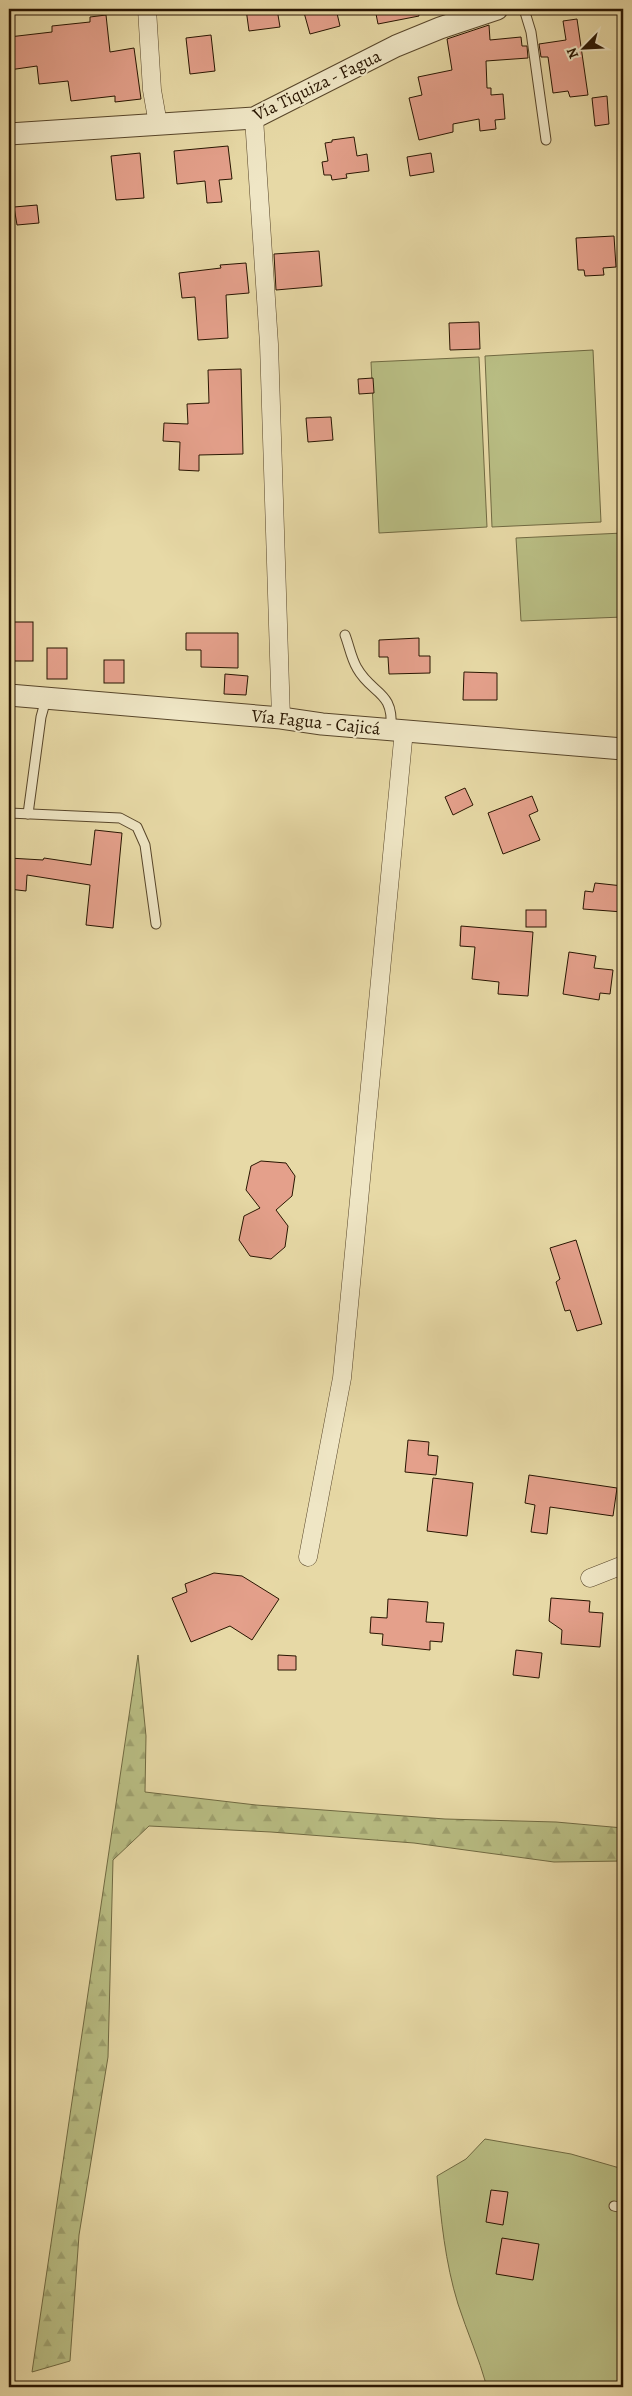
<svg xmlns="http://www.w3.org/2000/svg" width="632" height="2396" viewBox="0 0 632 2396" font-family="Alegreya,serif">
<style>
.green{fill:#b9be84;stroke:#706a42}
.forest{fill:url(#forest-firs);stroke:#706a42}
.building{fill:#e4a08b;stroke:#281501}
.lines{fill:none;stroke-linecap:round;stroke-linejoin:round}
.service-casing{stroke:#58462a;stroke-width:11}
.minor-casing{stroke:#58462a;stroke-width:19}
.tertiary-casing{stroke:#58462a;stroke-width:23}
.service{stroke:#efe6c5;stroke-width:9}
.minor{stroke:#efe6c5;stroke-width:18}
.tertiary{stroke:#efe6c5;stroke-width:21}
.labels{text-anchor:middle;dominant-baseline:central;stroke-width:4;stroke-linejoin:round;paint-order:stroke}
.street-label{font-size:18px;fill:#281501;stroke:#efe6c5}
</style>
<defs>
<pattern id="forest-firs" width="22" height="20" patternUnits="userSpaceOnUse" patternTransform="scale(1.25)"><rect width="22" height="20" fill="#b9be84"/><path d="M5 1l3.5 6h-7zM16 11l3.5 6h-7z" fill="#9fa270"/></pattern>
</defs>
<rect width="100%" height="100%" fill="#e7d9a6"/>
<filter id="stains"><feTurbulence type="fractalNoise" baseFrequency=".004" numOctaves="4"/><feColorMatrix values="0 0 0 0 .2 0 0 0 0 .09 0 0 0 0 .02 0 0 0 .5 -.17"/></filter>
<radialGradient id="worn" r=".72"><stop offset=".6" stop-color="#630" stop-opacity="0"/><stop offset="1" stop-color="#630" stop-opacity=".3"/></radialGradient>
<!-- green -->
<g class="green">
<polygon points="593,350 601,522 492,527 485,356"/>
<polygon points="479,357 487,527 379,533 371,362"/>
<polygon points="623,533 623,617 521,621 516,538"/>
<path d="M 485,2139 L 571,2154 L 623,2169 L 623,2387 L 487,2387 C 479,2358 467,2332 458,2304 C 445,2262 441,2219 437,2176 L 466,2159 Z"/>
</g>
<!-- forest -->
<polygon class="forest" points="138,1655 146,1736 145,1792 256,1805 445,1819 556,1822 623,1828 623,1861 554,1862 414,1843 271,1832 149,1826 113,1860 108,2057 79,2235 70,2361 32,2372"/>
<!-- building -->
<g class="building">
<polygon points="246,9 277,9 280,27 249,31"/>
<polygon points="303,9 336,9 340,26 310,34"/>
<polygon points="375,9 418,9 419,16 378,24"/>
<polygon points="106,15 110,52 134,48 141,99 115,102 115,96 71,101 68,81 39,84 37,66 9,70 9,37 52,32 52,26 90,22 90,17"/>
<polygon points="577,19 588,95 570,97 568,91 553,93 548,57 541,57 539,44 566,40 563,21"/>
<polygon points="489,25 490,40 521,37 522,46 527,46 528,58 486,61 487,88 491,88 491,95 503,94 505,119 495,120 496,129 480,131 479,119 453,124 453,132 419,140 409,98 422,95 418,77 452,70 447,39"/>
<polygon points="211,35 215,71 190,74 186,38"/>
<polygon points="607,96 609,124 595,126 592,98"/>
<polygon points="354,137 357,156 367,154 369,171 346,174 347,178 332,180 331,175 324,175 322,162 328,161 325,143 332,142 332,140"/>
<polygon points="228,146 232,179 219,180 222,202 207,203 205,181 177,184 174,151"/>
<polygon points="140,153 144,198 116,200 111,156"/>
<polygon points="431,153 434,172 410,176 407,157"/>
<polygon points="37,205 39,223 17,225 14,207"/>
<polygon points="614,236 616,267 603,268 604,275 585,276 584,270 578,270 576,238"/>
<polygon points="319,251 322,286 276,290 274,254"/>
<polygon points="246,263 249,293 226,295 228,338 198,340 195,297 182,298 179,273 221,268 220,265"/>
<polygon points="479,322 480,349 450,350 449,323"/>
<polygon points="241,369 243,454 199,455 199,471 179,470 180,442 163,441 164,423 188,424 187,404 209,403 208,370"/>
<polygon points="373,378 374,393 359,394 358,379"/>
<polygon points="331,417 333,440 308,442 306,418"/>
<rect x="10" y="622" width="23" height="39"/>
<polygon points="186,633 238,633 238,668 201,667 201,650 186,650"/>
<polygon points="419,638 419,656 430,656 430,673 389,674 388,657 379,657 379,640"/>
<rect x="47" y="648" width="20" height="31"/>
<rect x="104" y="660" width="20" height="23"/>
<polygon points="464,672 497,673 497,700 463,700"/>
<polygon points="225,674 248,676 246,695 224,694"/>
<polygon points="465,788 473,805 453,815 445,797"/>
<polygon points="532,796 538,811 529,815 540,840 503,854 488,813"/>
<polygon points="95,830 122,833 113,928 86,925 90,885 27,875 26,891 9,889 9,858 43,860 44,858 91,865"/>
<polygon points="595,883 623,886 623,912 583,909 585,891 593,892"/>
<rect x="526" y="910" width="20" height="17"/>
<polygon points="461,926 533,932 528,996 498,994 499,982 472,979 475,947 460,946"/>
<polygon points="569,952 596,956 594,968 613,970 610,994 600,993 599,1000 563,994"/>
<polygon points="261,1161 286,1163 295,1176 292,1196 276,1210 288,1226 285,1247 271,1259 250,1256 239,1240 244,1216 260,1208 246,1190 251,1166"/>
<polygon points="576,1240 602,1324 577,1331 570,1310 565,1311 556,1282 560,1279 550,1248"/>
<polygon points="408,1440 429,1442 428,1455 438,1456 436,1475 405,1472"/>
<polygon points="529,1475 617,1488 613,1516 550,1507 547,1534 531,1532 535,1505 525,1503"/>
<polygon points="433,1478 473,1483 467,1536 427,1531"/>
<polygon points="214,1573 242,1576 279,1599 252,1640 230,1626 191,1642 172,1598 187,1592 185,1584"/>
<polygon points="551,1598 590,1601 589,1612 603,1613 600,1647 561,1644 562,1630 549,1621"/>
<polygon points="388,1599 428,1602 426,1622 444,1623 442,1642 430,1641 430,1650 382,1645 383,1634 370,1633 371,1617 387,1618"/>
<polygon points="516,1650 542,1653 539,1678 513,1675"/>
<polygon points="278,1655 296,1656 296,1670 278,1670"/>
<polygon points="491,2190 508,2192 503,2225 486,2222"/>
<polygon points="502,2238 539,2244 533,2280 496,2274"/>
</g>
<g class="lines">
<defs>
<g id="service">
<polyline points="524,9 531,32 546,140"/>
<path d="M 345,635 C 349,645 351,658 357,668 C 372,695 394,690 391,729"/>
<polyline points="9,813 120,818 137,827 145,845 156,924"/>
<polyline points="28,814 41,717 46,699"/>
<polyline points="614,2206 623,2208"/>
</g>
<g id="minor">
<polyline points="147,9 152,90 158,124"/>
<polyline points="254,118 269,344 281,718"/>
<polyline points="308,1557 342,1378 404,730"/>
<polyline points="590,1578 623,1565"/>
</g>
<g id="tertiary">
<polyline points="9,134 254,118 396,46 440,28 497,9"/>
<polyline points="9,695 281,718 322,724 623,749"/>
</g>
</defs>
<!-- service casing -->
<use href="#service" class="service-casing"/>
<!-- minor casing -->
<use href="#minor" class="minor-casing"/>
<!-- tertiary casing -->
<use href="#tertiary" class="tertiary-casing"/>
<!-- service -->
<use href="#service" class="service"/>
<!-- minor -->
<use href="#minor" class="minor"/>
<!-- tertiary -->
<use href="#tertiary" class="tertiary"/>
</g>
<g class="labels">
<!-- street labels -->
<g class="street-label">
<text transform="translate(317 85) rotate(-26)">Vía Tiquiza - Fagua</text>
<text transform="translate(316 722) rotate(6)">Vía Fagua - Cajicá</text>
</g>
</g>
<!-- margin -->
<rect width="632" height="2396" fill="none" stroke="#e7d9a6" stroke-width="30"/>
<rect x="10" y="10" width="612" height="2376" fill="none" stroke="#281501" stroke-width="2.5"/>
<rect x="15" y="15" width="602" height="2366" fill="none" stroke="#281501"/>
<!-- north arrow -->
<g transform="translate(584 48) rotate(246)" stroke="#efe6c5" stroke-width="4" paint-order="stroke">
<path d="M0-4L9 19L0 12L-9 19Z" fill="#281501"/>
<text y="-8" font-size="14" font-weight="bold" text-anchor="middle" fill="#281501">N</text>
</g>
<rect width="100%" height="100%" filter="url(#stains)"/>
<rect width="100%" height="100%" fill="url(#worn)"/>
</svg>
